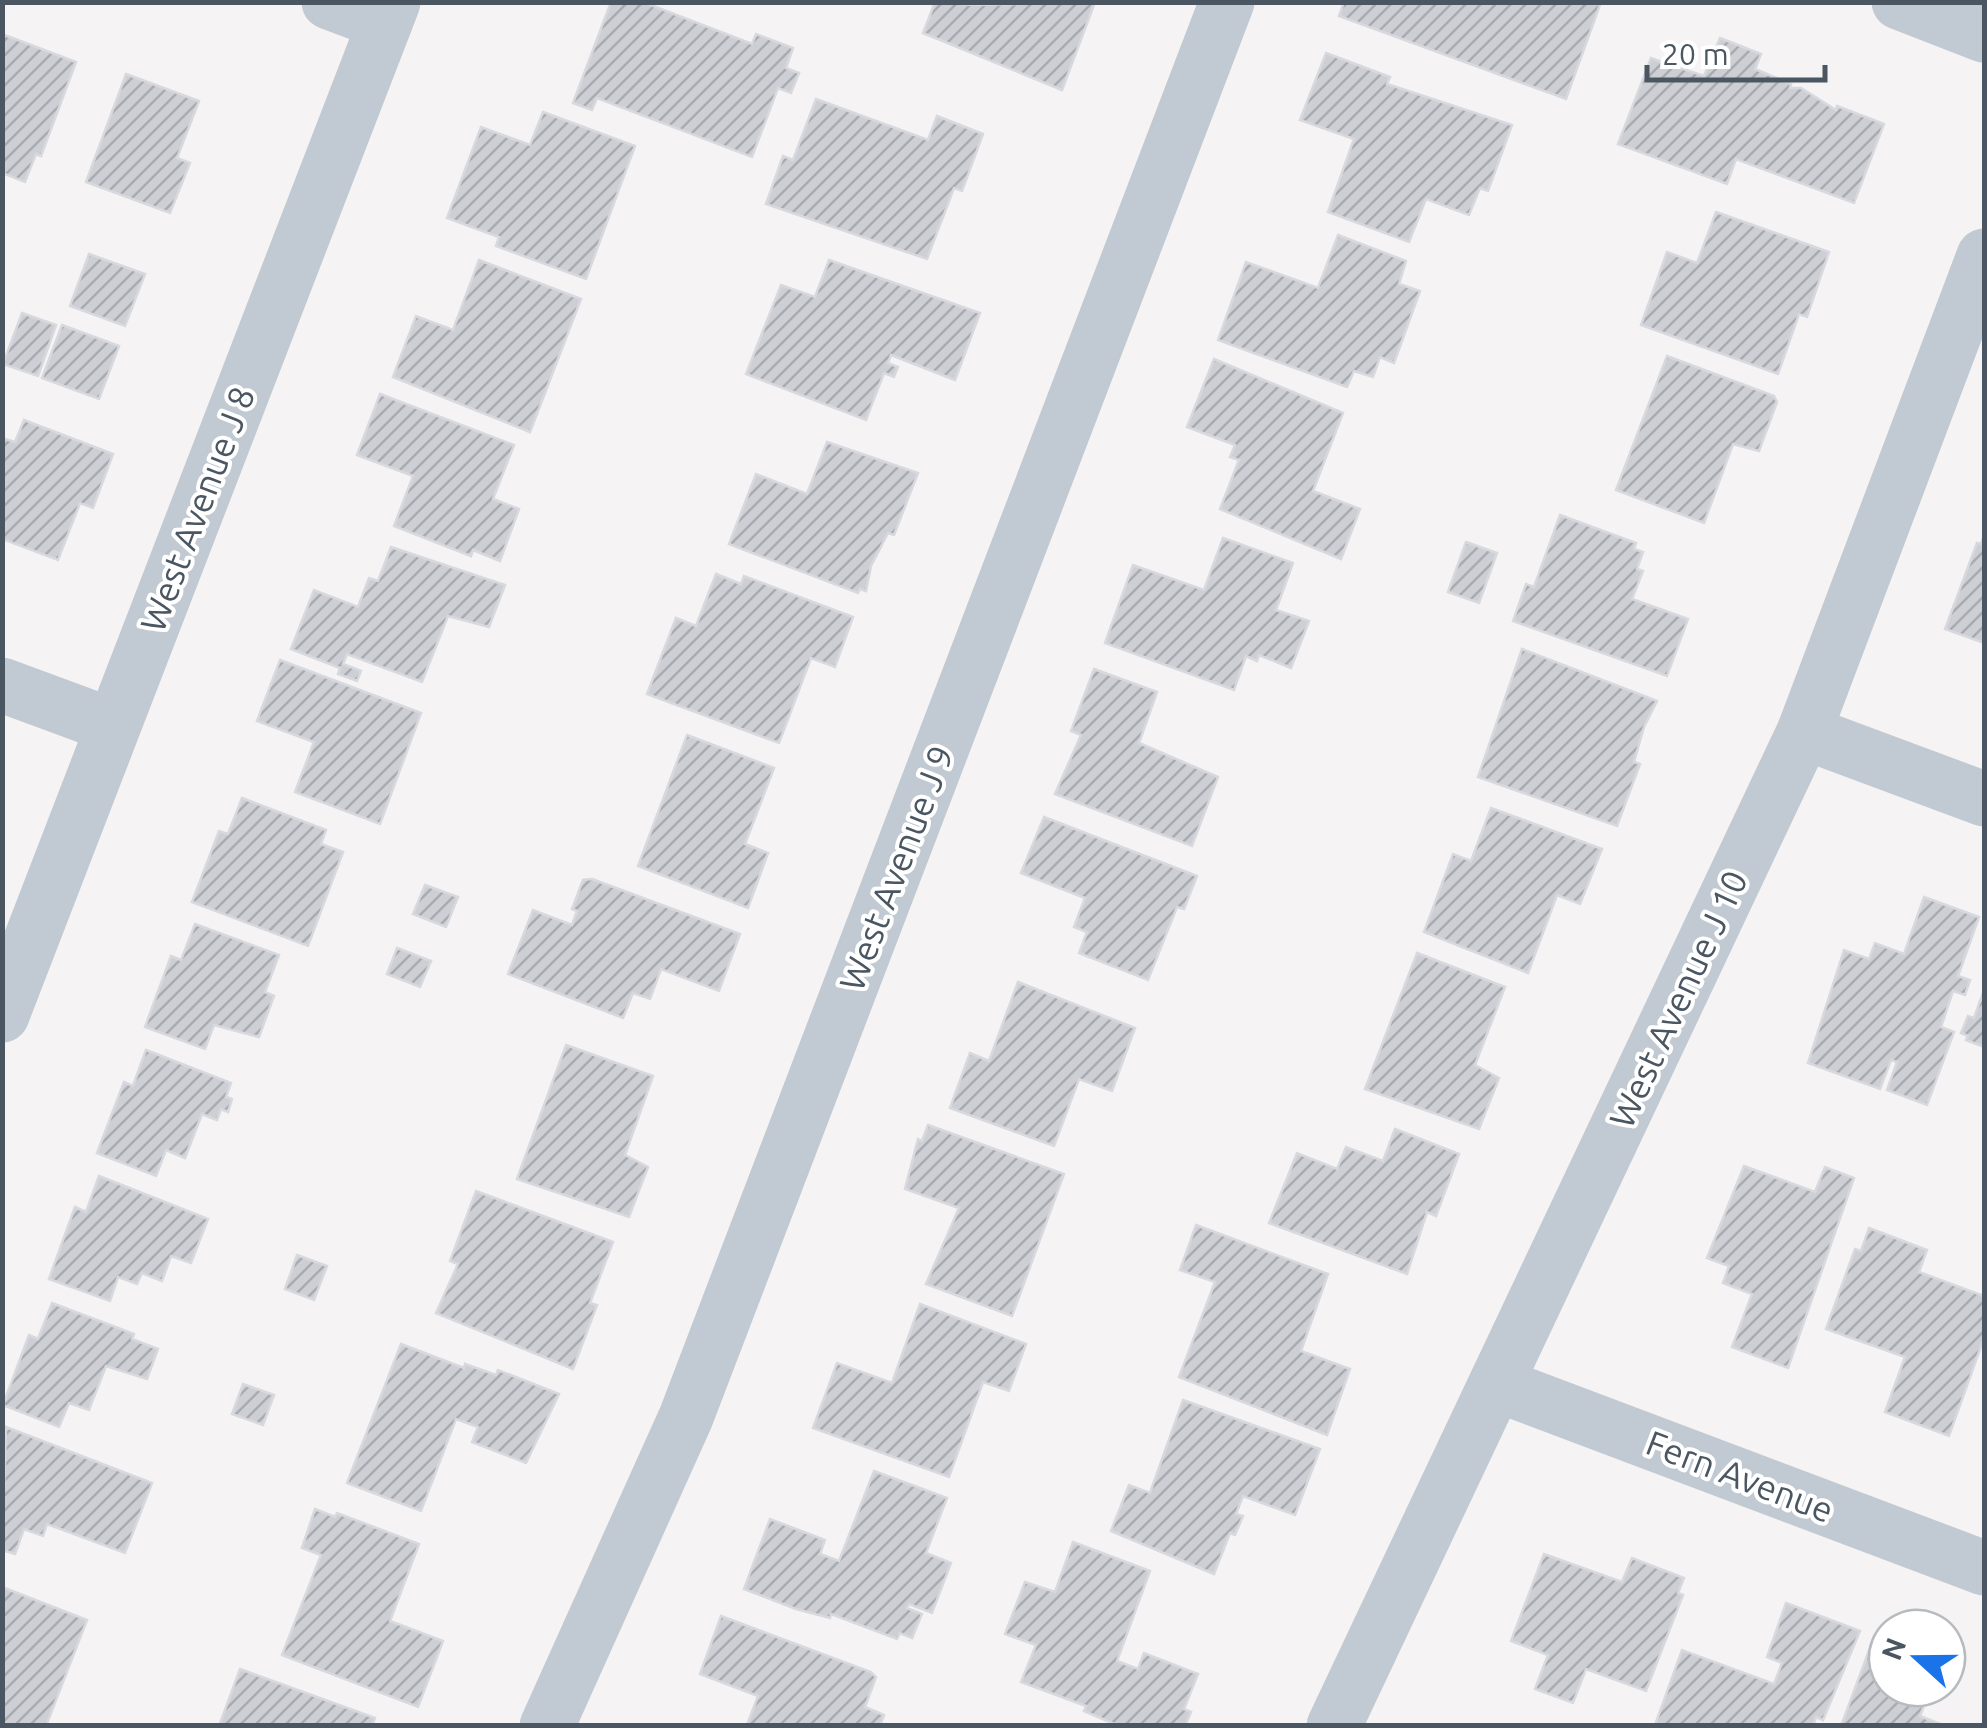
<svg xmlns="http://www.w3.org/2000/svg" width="1987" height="1728" viewBox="0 0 1987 1728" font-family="Ubuntu,sans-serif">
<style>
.building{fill:url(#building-hatch);stroke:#d7d9de;stroke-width:2.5}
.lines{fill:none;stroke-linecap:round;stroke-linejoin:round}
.minor{stroke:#c1cad2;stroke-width:55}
.labels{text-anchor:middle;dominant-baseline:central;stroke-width:8;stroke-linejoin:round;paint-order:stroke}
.street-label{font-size:35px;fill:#4a5661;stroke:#fff}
</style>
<defs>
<pattern id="building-hatch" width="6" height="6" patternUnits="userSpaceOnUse" patternTransform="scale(2.5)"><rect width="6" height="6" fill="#cdcfd5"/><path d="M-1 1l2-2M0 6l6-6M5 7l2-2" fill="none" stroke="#a8abb0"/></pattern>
</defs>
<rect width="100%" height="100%" fill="#f5f3f3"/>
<!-- building -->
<g class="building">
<polygon points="611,2 643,2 752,44 756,34 793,48 786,68 799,73 791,93 778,88 752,157 597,98 592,110 573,103"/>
<polygon points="935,2 973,5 1095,2 1062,90 923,33"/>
<polygon points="1344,2 1601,2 1566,99 1339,16"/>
<polygon points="2,34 76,62 41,156 36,154 25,182 2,173"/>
<polygon points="1720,38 1761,54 1755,69 1791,84 1790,88 1801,88 1836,110 1837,106 1884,124 1854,203 1736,159 1727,184 1618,144 1651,58 1704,76"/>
<polygon points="1326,53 1390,77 1387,84 1512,125 1488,191 1480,188 1469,215 1426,199 1409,242 1328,212 1354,139 1300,120"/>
<polygon points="126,74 199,101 177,158 190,163 170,213 86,182"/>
<polygon points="816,99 928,140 937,116 983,134 962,191 954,188 927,259 766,204 783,156 793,160"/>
<polygon points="543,112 635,146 586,279 496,246 499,237 447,218 481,127 530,145"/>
<polygon points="1716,212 1829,252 1807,317 1799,314 1778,374 1641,325 1667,252 1697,263"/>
<polygon points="1338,235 1406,261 1399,284 1420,291 1394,363 1380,357 1373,377 1354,371 1347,387 1218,340 1246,262 1318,288"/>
<polygon points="89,254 145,274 125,326 70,306"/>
<polygon points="479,260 581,299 530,432 393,377 416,316 453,330"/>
<polygon points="829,260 980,313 955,380 891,355 888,363 898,367 894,377 884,373 866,420 746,374 781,285 815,297"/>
<polygon points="22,313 56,325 38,376 3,364"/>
<polygon points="62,325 119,346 99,399 42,378"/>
<polygon points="1667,356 1774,396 1777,402 1759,451 1733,444 1704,523 1616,490"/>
<polygon points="1214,359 1343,413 1313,491 1360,509 1341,559 1220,509 1239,460 1230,457 1235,445 1187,427"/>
<polygon points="380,394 514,445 493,499 519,509 500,561 473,550 471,556 394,526 413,476 357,455"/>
<polygon points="24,420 113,454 93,508 80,503 58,560 2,539 2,438 15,442"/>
<polygon points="827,442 918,473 894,535 888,533 871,566 866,591 860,589 858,593 729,544 756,474 807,494"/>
<polygon points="1560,515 1636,543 1634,549 1643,552 1637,569 1643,571 1632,599 1688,619 1667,676 1513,621 1526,584 1534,587"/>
<polygon points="1984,535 1984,643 1945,629 1977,543 1981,544"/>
<polygon points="1223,538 1293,563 1276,610 1309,621 1291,668 1259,655 1257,661 1246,656 1234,690 1105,643 1133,565 1204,590"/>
<polygon points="1466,542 1497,553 1479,603 1448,592"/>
<polygon points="391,547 505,585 489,627 448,616 422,682 347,654 343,664 361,671 357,681 338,674 340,668 291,649 314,590 358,607 369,578 378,581"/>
<polygon points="716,574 741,584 744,576 853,617 835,667 811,658 779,743 647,694 676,618 696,626"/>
<polygon points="1522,649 1657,701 1644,727 1634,762 1640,764 1617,826 1478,777"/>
<polygon points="280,660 421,713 380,824 295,792 314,742 257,721"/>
<polygon points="1094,669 1157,692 1139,743 1218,777 1192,846 1055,794 1081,735 1071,731"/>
<polygon points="687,735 774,768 745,844 768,853 748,908 638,866"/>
<polygon points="242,798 326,830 321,844 343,852 308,946 192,902 219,831 228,834"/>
<polygon points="1491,808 1602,849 1580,904 1557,895 1528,973 1424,932 1453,854 1471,861"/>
<polygon points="1044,817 1197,876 1184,909 1177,907 1148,980 1079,953 1087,932 1074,927 1085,898 1021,873"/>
<polygon points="592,879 740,934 719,991 661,969 650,999 633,993 623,1018 508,974 533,910 572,925 577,911 572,909 583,880"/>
<polygon points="425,885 458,897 446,927 413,914"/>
<polygon points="1924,897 1979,917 1958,976 1970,980 1965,995 1953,991 1941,1027 1954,1032 1927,1105 1887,1090 1897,1062 1891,1060 1880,1089 1808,1063 1844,950 1869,959 1875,943 1904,954"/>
<polygon points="195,924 279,955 265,992 274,996 259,1037 214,1025 205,1049 145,1027 171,956 181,960"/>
<polygon points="397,948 431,961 420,987 387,974"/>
<polygon points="1417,953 1505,987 1475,1065 1499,1078 1479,1129 1365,1089"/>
<polygon points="1018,982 1135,1028 1112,1091 1079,1079 1054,1146 950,1108 970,1053 989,1061"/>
<polygon points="1984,990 1984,1047 1966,1040 1968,1036 1961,1033 1968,1016 1974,1018"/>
<polygon points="566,1045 653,1076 625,1155 648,1167 629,1217 517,1179"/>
<polygon points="146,1050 231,1083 226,1097 232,1099 228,1112 221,1109 217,1120 202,1114 185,1158 166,1150 156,1176 97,1153 124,1082 133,1086"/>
<polygon points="928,1125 1064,1174 1012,1316 926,1284 959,1208 905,1189 918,1139 922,1141"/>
<polygon points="1395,1129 1459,1154 1436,1216 1427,1212 1407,1274 1269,1223 1297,1153 1337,1169 1346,1147 1383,1161"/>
<polygon points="1744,1166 1815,1192 1825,1167 1854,1178 1788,1368 1732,1347 1752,1294 1723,1283 1729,1266 1707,1258"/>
<polygon points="99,1176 208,1219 191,1263 171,1256 162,1281 142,1273 137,1284 118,1277 110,1301 49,1279 75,1207 86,1212"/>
<polygon points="476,1191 613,1242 590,1303 597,1305 573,1369 436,1313 458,1264 450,1261"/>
<polygon points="1196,1225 1328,1274 1301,1351 1350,1369 1327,1435 1179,1377 1215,1282 1180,1270"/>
<polygon points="1869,1228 1927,1250 1919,1272 1984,1296 1984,1338 1949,1436 1885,1412 1905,1357 1826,1329 1855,1249 1861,1251"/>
<polygon points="297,1255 327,1266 314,1300 285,1289"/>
<polygon points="52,1303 134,1334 132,1339 158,1349 147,1379 106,1366 89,1410 69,1403 59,1427 3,1405 29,1335 38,1339"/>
<polygon points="920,1304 1026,1344 1009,1391 983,1382 949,1477 813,1428 837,1363 892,1383"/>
<polygon points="401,1344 464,1368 465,1364 496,1375 498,1370 559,1394 526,1463 472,1442 478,1427 456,1419 421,1511 347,1483"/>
<polygon points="243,1384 274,1395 263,1425 232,1414"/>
<polygon points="1183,1400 1320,1449 1295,1515 1243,1496 1236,1514 1243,1516 1235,1535 1230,1533 1214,1574 1111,1531 1129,1485 1150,1493"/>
<polygon points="6,1427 152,1483 125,1553 47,1524 43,1536 24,1529 15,1554 2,1550"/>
<polygon points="874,1471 947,1498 926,1553 951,1563 932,1613 909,1604 907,1608 922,1614 912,1638 900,1633 897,1639 831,1614 830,1618 796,1609 744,1589 770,1519 825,1540 820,1554 839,1561"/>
<polygon points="315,1509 335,1517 337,1513 419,1544 390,1621 443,1641 418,1707 282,1655 321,1555 302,1548"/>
<polygon points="1073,1542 1150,1571 1117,1661 1138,1669 1144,1653 1198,1674 1184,1709 1191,1712 1185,1726 1119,1726 1084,1711 1086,1706 1021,1682 1036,1645 1005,1634 1025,1582 1055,1592"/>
<polygon points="1544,1554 1622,1582 1632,1558 1684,1578 1678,1593 1683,1595 1646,1691 1586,1669 1573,1703 1535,1689 1548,1655 1511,1641"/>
<polygon points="2,1587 87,1620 46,1726 2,1726"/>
<polygon points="1786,1603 1860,1631 1823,1720 1816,1717 1813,1726 1655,1725 1682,1650 1774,1684 1782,1663 1767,1657"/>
<polygon points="721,1616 871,1672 876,1677 865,1707 884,1715 880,1726 747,1725 758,1696 700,1674"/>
<polygon points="1874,1637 1887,1642 1887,1688 1931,1688 1920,1716 1945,1726 1841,1726"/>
<polygon points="240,1669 375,1718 372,1726 219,1726"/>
</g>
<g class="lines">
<!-- minor -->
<g class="minor">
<polyline points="329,2 385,23"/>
<polyline points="1899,2 1984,35"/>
<polyline points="2,685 113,726"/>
<polyline points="1804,732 1984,799"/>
<polyline points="2,1015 393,2"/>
<polyline points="1496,1384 1984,1568"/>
<polyline points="547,1726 686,1417 1227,2"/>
<polyline points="1334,1726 1804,732 1984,256"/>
</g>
</g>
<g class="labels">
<!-- street labels -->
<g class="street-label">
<text transform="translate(197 509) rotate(-69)">West Avenue J 8</text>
<text transform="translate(896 868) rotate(-69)">West Avenue J 9</text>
<text transform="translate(1678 999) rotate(-65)">West Avenue J 10</text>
<text transform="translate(1740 1476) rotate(21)">Fern Avenue</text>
</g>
</g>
<!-- border -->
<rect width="1987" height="1728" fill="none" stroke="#4a5661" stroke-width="10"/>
<!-- north arrow -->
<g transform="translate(1917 1658) rotate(291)"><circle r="48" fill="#ffffff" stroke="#b7bbc0" stroke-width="2.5"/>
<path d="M0-8L18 38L0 25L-18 38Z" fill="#1a73e8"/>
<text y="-15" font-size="28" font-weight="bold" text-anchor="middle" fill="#4a5661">N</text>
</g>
<!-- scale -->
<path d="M1647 65v15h178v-15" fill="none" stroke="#4a5661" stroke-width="5"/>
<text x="1662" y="65" font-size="30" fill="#4a5661" stroke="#ffffff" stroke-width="8" paint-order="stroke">20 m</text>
</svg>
